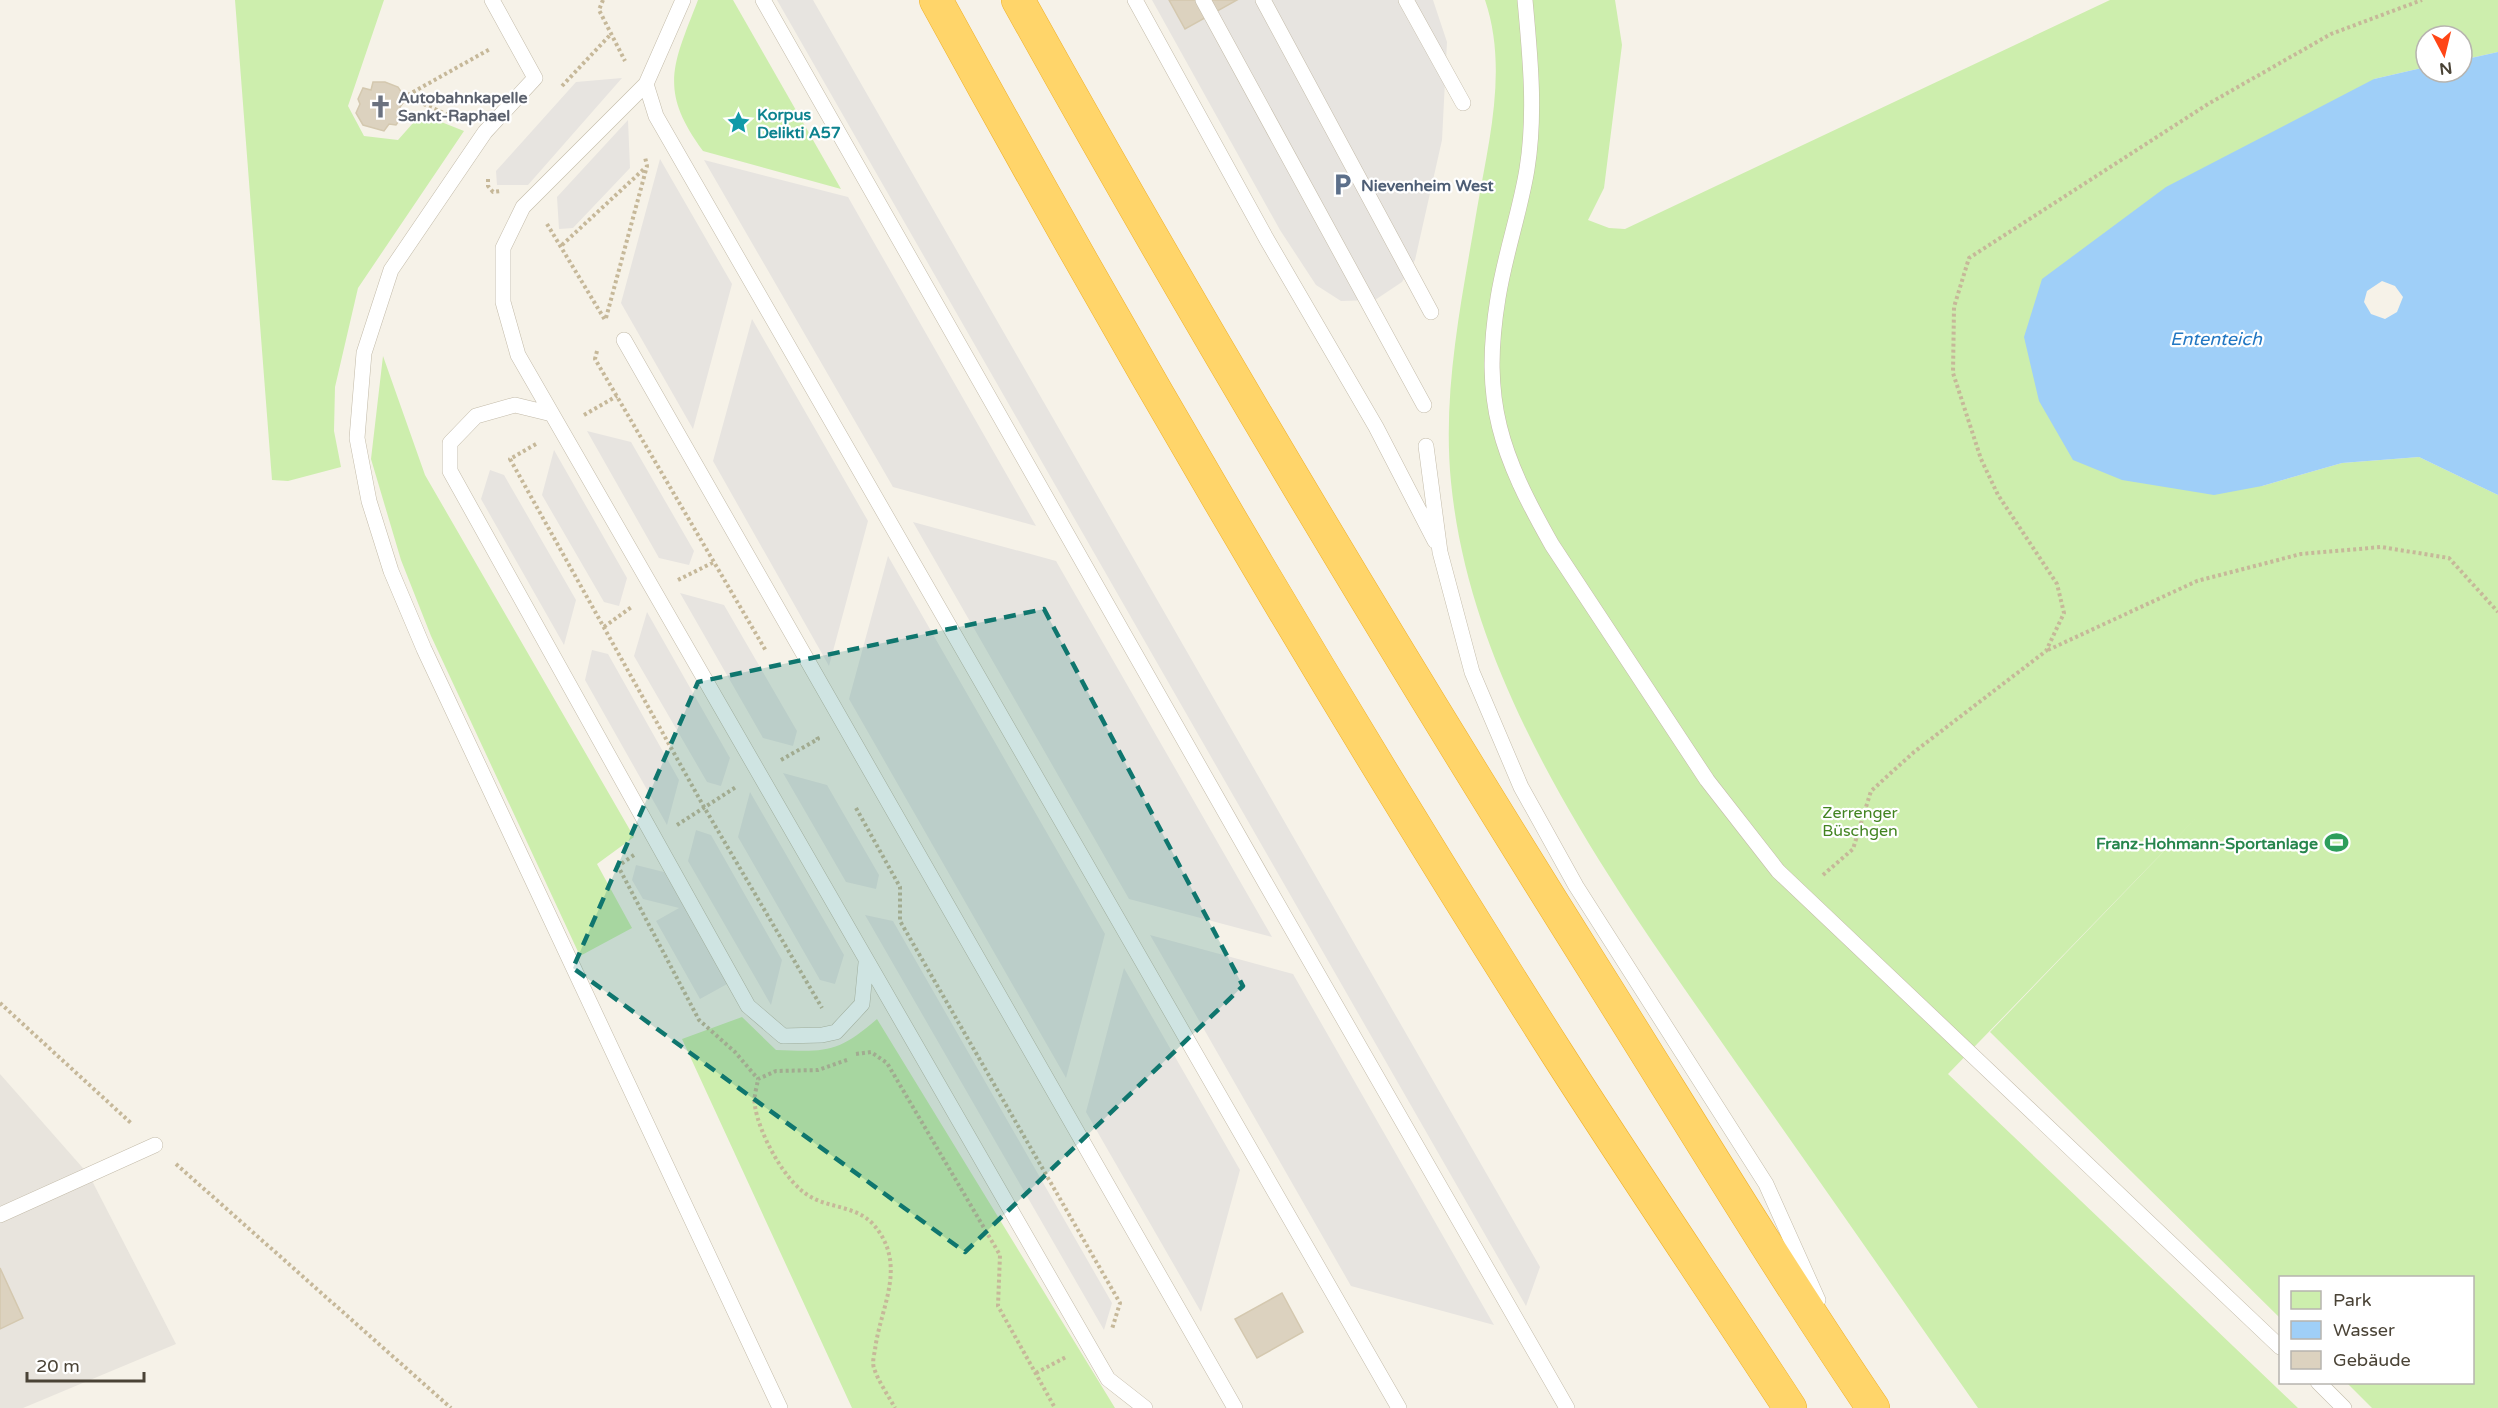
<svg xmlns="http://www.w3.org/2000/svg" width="2498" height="1408" font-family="'Varela Round',sans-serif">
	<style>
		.industrial { fill: #e8e4dd }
		.green { fill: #cdeead }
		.parking { fill: #e7e4e0 }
		.water { fill: #9fcff8; fill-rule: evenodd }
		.building { fill: #dcd2bf; stroke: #d4c8af; stroke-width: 1.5 }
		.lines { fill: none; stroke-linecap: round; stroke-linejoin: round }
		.lane-casing { stroke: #c3bba9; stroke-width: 16 }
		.highway-casing { stroke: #efb029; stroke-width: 34 }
		.path { stroke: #c6b899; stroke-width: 4; stroke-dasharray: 3 3; stroke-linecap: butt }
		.lane { stroke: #fff; stroke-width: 15 }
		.highway { stroke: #ffd56a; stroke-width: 33 }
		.marked { fill: #0f766e; fill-opacity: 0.2; stroke: #0f766e; stroke-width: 4.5; stroke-dasharray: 12 8; stroke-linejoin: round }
		.labels { text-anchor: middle; stroke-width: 4.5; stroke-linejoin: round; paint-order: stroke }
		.worship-label { font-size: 16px; font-weight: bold; fill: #5b616d; stroke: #fff; text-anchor: start }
		.culture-label { font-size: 16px; font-weight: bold; fill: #0d838f; stroke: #fff; text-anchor: start }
		.service-label { font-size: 16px; font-weight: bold; fill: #4e5e75; stroke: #fff; text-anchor: start }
		.park-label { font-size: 16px; fill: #428421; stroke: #fff }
		.leisure-label { font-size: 16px; font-weight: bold; fill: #27864d; stroke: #fff; text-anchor: end }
		.water-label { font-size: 18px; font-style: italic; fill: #2277c3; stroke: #fff }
	</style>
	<rect width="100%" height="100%" fill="#f6f2e8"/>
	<path class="industrial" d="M0 1074 89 1175 176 1344 23 1408H0Z"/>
	<path class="green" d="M235 0H384L348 106 364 136 398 140 421 114 464 131 358 288 335 387 334 431 341 467 288 481 272 480Z
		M698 0H733L841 189 703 151C658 90 673 65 698 0Z
		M1485 0H1615L1622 45 1604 188 1588 220 1609 228 1625 229 2110 0H2498V52L2462 60V36H2426V67L2374 79 2262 486 2342 463 2419 457 2498 495V1408H2372L2347 1383 2472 1382V1278H2280V1318L1990 1032 2196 818 1948 1074 2298 1408H1978C1898 1294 1819 1180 1739 1067 1619 894 1472 697 1451 482 1442 390 1462 299 1477 209 1489 140 1508 68 1485 0Z
		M383 356 425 475 634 837 597 864 632 928 580 956 431 636 401 560 371 459Z
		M742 1017 776 1050C826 1052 838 1053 877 1019L1115 1408H852L682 1039Z"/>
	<path class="parking" d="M777 0H813L1540 1267 1526 1306Z
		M1152 0H1433L1447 42 1442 140 1415 260 1402 282 1375 300 1341 301 1316 285 1280 230Z
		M622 78 528 185H497L496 171 576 82Z
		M628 120 630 168 573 228 559 229 557 197Z
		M660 159 732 284 693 429 621 303Z
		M704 160 848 197 1036 526 893 487Z
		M752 319 868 521 829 666 713 461Z
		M587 431 631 442 694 551 689 565 659 558Z
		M554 450 627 578 619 606 604 602 542 495Z
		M490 470 504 475 576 600 564 645 481 499Z
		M913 522 1056 561 1272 937 1129 899Z
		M888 556 1105 934 1066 1078 849 699Z
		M680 593 724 605 797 731 793 746 763 738Z
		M647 612 730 758 721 786 707 782 634 656Z
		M592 650 608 654 679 780 667 825 585 680Z
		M783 773 827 785 879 875 876 889 846 882Z
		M750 792 844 955 835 984 820 980 738 837Z
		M696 830 711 835 782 960 771 1005 688 861Z
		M636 865 664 872 729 983 700 999 656 921 679 908 643 899 632 880Z
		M865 915 893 921 1112 1303 1104 1330Z
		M1150 935 1293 974 1494 1325 1351 1286Z
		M1124 968 1240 1170 1201 1312 1086 1112Z"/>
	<path class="water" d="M2498 52V495L2419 457 2342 463 2262 486 2214 495 2122 480 2073 460 2039 401 2024 337 2042 279 2166 187 2374 79 2426 67V72H2462V60ZM2382 281 2395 286 2403 297 2397 312 2385 319 2371 314 2364 302 2367 291Z"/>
	<path class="building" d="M1169 0H1237L1185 29Z
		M373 82H385L398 87 406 99 400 107 403 115 396 125 389 124 384 131 363 125 356 113 360 104 358 99 363 88 371 90Z
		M0 1268 23 1318 0 1329Z
		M1282 1293 1303 1332 1257 1358 1235 1319Z"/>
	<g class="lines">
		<defs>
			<path id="lane" d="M492 0 535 78 485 132 391 270 364 353 357 438 369 501 391 571 424 649 780 1408
				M683 0 646 84 656 116 1399 1408
				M763 0 1266 884 1567 1408
				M1135 0 1266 238 1376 427 1435 541
				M1203 0 1424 405
				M1263 0 1431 312
				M1406 0 1463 103
				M1525 0C1530 55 1536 113 1527 169 1520 212 1505 254 1498 298 1481 402 1501 455 1552 545L1707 780 1778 871 2280 1347
				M646 84 523 207 503 248V302L518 355 1108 1379 1145 1408
				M624 340 1235 1408
				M552 414 515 405 476 416 450 443V471L748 1006 783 1036 822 1035 836 1032 862 1004 866 963
				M1426 446 1440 552 1472 672 1521 787 1576 886 1766 1184 1818 1300
				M0 1215 155 1145
				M2318 1382 2344 1408"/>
			<path id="highway" d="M936 0C1132 358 1339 711 1558 1055 1634 1174 1713 1290 1790 1408
				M1018 0C1199 326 1391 645 1589 961 1683 1110 1774 1262 1873 1408"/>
		</defs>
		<use href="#lane" class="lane-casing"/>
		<use href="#highway" class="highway-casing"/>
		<path class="path" d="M603 0 599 10 625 61
			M562 86 611 34
			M459 120 406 96 490 49
			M488 179V186L493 192 501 191
			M547 224 605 320
			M562 245 645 168
			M606 318 647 166 645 157
			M597 351 595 359 766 651
			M584 415 617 396
			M536 444 510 459 704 807 822 1008
			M678 580 714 562
			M604 627 633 606
			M2048 650 2197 581 2301 554 2381 547 2449 558 2498 612
			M781 760 818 739 816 735
			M856 808 900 887V921L1120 1303 1112 1329
			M677 825 736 787
			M634 855 618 866 699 1020 735 1052 758 1079
			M1823 875 1853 849 1871 791 1914 752 2046 651 2064 613 2057 584 1998 495 1981 459 1953 373 1954 307 1969 258 2208 104 2331 34 2422 0
			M0 1003 132 1124
			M856 1054 871 1052 887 1063 1000 1255 998 1306 1055 1408
			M847 1060 818 1070 776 1071 758 1079C757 1087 753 1098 755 1106 759 1134 786 1184 811 1197 830 1208 856 1206 873 1224 909 1265 880 1307 875 1350 874 1355 872 1363 874 1368 878 1381 888 1395 895 1408
			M176 1164 451 1408
			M1036 1373 1066 1357"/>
		<use href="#lane" class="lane"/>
		<use href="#highway" class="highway"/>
	</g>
	<path class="marked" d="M1044 609 1243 986 965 1252 573 968 698 682Z"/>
	<defs>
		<symbol id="church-bare" viewBox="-9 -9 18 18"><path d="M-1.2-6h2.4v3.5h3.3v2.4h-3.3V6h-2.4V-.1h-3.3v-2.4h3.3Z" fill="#6b7280" stroke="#fff" stroke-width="2.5" paint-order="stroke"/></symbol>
		<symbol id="sight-bare" viewBox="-9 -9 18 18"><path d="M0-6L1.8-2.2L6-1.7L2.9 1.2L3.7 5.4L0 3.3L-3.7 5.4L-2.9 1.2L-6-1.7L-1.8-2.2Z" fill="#0f9aa8" stroke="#fff" stroke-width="2.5" paint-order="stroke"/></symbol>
		<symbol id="parking-bare" viewBox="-9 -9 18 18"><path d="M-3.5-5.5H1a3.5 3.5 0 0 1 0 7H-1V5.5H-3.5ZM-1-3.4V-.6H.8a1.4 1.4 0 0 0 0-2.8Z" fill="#5c6f8a" stroke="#fff" stroke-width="2.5" paint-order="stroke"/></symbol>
		<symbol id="stadium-bare" viewBox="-9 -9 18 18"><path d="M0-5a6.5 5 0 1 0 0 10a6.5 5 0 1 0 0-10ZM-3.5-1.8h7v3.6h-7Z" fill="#2e9e5b" stroke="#fff" stroke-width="2.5" paint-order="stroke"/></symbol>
	</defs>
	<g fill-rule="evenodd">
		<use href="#church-bare" x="364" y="90" width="33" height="33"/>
		<use href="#sight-bare" x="722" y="106" width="33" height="33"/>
		<use href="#parking-bare" x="1326" y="168" width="33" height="33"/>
		<use href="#stadium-bare" x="2320" y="826" width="33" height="33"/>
	</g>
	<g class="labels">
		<g class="worship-label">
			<text x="398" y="103">Autobahnkapelle<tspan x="398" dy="18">Sankt-Raphael</tspan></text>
		</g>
		<g class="culture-label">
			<text x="757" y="120">Korpus<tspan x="757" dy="18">Delikti A57</tspan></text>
		</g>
		<g class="service-label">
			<text x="1361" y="191">Nievenheim West</text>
		</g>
		<g class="park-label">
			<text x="1860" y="818">Zerrenger<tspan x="1860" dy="18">Büschgen</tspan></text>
		</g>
		<g class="leisure-label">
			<text x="2318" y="849">Franz-Hohmann-Sportanlage</text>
		</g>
		<g class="water-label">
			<text x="2216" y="345">Ententeich</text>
		</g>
	</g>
	<rect x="2279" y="1276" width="195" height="108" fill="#ffffff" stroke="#b7b4af" stroke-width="1.5"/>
	<rect x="2291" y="1291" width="30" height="18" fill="#cdeead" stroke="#b7b4af" stroke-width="1.5"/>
	<text x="2333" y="1306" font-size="18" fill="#4a4336">Park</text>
	<rect x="2291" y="1321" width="30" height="18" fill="#9fcff8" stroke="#b7b4af" stroke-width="1.5"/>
	<text x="2333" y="1336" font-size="18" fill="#4a4336">Wasser</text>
	<rect x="2291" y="1351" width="30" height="18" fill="#dcd2bf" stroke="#b7b4af" stroke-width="1.5"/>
	<text x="2333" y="1366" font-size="18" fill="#4a4336">Gebäude</text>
	<g transform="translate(2444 54) rotate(173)"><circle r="28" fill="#ffffff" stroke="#b7b4af" stroke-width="1.5"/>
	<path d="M0-4.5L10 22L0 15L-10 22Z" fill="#ff4516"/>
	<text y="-9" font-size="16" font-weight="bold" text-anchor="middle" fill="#4a4336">N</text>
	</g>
	<path d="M27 1372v9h117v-9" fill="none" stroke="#4a4336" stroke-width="3"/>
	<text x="36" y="1372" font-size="18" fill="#4a4336" stroke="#ffffff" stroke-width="4.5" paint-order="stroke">20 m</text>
</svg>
